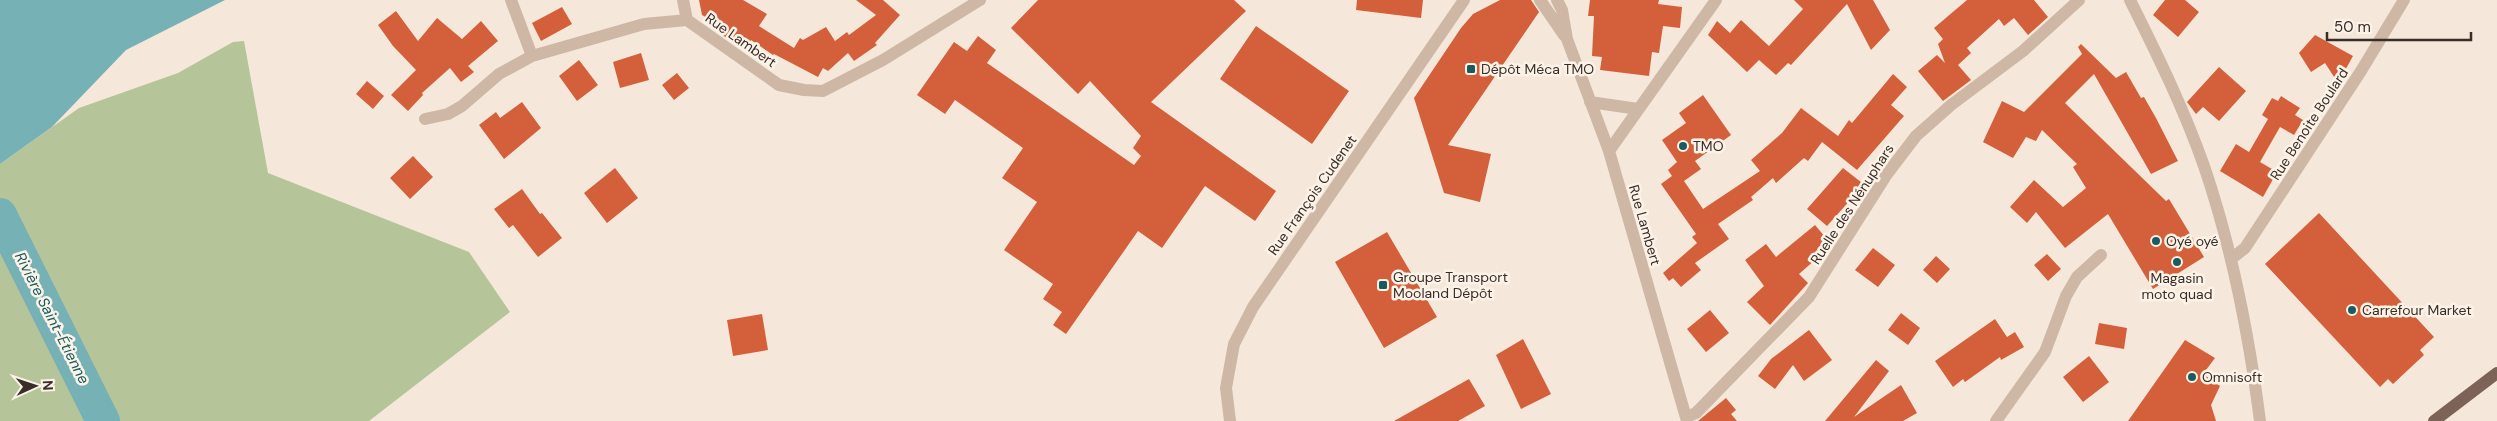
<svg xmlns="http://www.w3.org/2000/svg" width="2497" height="421" font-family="'DM Sans',sans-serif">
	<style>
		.green { fill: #b6c599 }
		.water { fill: #76b2b5 }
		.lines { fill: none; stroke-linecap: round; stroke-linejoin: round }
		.river { stroke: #76b2b5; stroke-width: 34 }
		.building { fill: #d3603a }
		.minor { stroke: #ceb8a5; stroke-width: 12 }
		.major { stroke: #7d6357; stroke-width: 12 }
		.poi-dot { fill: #185b60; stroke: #fcf3e8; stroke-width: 2 }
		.labels { text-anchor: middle; stroke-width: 5; stroke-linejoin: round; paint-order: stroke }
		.street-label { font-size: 14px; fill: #392d27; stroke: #fcf3e8 }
		.poi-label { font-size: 14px; fill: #392d27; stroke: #fcf3e8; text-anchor: start }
		.water-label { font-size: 15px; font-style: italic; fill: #185b60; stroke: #fcf3e8 }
	</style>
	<rect width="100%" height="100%" fill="#f5e8db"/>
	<path class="green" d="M244 41 268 173 469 252 510 312 369 421H0V164L79 108 178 73 233 42Z"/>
	<path class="water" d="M0 0H225L126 50 52 127 0 164Z"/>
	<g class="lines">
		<path class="river" d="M0 215 103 421"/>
	</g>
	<path class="building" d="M699 0H743L767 14 759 26 794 48 800 38 803 40 826 27 835 41 847 32 849 35 876 15 856 0H883L900 15 875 43 877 45 854 61 848 53 828 71 823 68 818 77 774 54 773 55 751 40 746 49 725 37 709 19 702 15Z
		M1038 0H1234L1246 11 1151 102 1276 191 1255 221 1205 186 1162 248 1138 231 1066 334 1053 325 1062 312 1043 299 1053 284 1004 250 1037 202 1002 178 1023 148 955 100 945 114 917 95 954 42 967 51 978 36 996 50 987 63 1134 165 1141 156 1133 148 1141 136 1090 81 1078 94 1011 28Z
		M1357 0H1423L1421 18 1356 10Z
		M1500 0H1531L1539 12 1448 145 1491 154 1480 202 1444 193 1414 98 1461 28 1473 14Z
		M1590 0H1659L1658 4 1682 7 1680 28 1663 26 1659 53 1652 52 1649 76 1600 70 1602 57 1592 56 1594 16H1588Z
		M1794 0H1873L1890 30 1871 50 1847 4 1791 65 1788 63 1776 75 1759 60 1747 72 1708 35 1717 21 1730 33 1741 20 1769 46 1803 9Z
		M1967 0H2034L2048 17 2028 35 2014 18 2004 26 1999 19 1967 48 1971 53 1958 65 1971 80 1943 101 1918 71 1937 55 1945 63 1938 44 1943 39 1934 28Z
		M2165 0H2185L2199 12 2178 37 2153 15Z
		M562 7 572 24 541 41 532 23Z
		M396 11 418 41 437 18 462 39 481 21 498 41 468 66 474 72 461 82 450 68 422 93 423 95 408 111 391 95 416 70 393 46 378 25Z
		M1256 26 1349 91 1312 144 1220 79Z
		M2315 35 2353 56 2338 83 2325 63 2311 72 2299 53Z
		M2081 44 2116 78 2126 72 2141 98 2144 97 2156 118 2178 161 2151 174 2094 74 2065 103 2166 201 2169 199 2204 257 2153 289 2108 214 2065 248 2036 212 2027 223 2010 207 2034 180 2063 207 2086 188 2073 167 2077 164 2042 130 2036 141 2026 137 2013 158 1983 142 2002 101 2024 112 2082 54 2078 47Z
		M641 53 649 80 620 88 613 62Z
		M579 60 598 85 577 101 559 76Z
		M2219 67 2246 91 2219 121 2203 107 2196 114 2187 102Z
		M677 73 689 88 674 100 662 85Z
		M1893 74 1907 87 1891 105 1904 116 1857 170 1822 142 1808 161 1804 158 1776 183 1773 178 1751 197 1753 200 1718 224 1729 239 1695 263 1701 270 1681 287 1673 278 1669 281 1663 273 1697 243 1692 237 1696 234 1661 184 1672 176 1668 170 1677 162 1662 140 1686 123 1679 113 1703 95 1731 135 1695 161 1701 169 1684 181 1703 209 1760 171 1751 160 1782 133 1801 108 1838 136 1849 120 1852 123Z
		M367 81 384 96 373 109 356 94Z
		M2281 96 2300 108 2295 115 2303 120 2294 135 2280 127 2260 162 2277 172 2263 197 2220 171 2236 144 2249 152 2268 119 2262 115 2272 98 2278 101Z
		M522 102 541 128 504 159 479 125 496 112 500 118Z
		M413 156 433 177 410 199 390 178Z
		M615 168 638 198 607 223 584 193Z
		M1843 168 1866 186 1855 199 1853 197 1827 226 1807 209Z
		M522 189 540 214 542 213 562 238 538 257 513 225 509 228 494 209Z
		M2319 213 2434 337 2420 350 2424 355 2393 384 2388 379 2380 387 2265 264Z
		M1815 225 1832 245 1799 274 1808 283 1770 325 1747 302 1764 286 1745 260 1766 244 1776 257Z
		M1387 232 1437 317 1384 348 1335 262Z
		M1873 248 1895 265 1878 287 1855 270Z
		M2047 254 2061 269 2048 281 2034 265Z
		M1936 256 1950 269 1937 283 1923 270Z
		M1710 310 1729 333 1706 352 1687 329Z
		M1901 313 1920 328 1908 345 1888 330Z
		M762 314 768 350 733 356 727 320Z
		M1995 319 2007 337 2015 332 2024 347 2001 360 2000 357 1965 382 1963 379 1953 387 1935 361Z
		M2099 323 2127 328 2124 349 2095 344Z
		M1809 330 1832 360 1804 381 1793 365 1775 389 1758 376 1771 359Z
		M1523 339 1551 394 1521 409 1496 355Z
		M2185 340 2215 358 2203 374 2220 386 2211 405 2216 421H2128Z
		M2089 356 2109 382 2083 402 2063 377Z
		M1876 360 1889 371 1854 417 1901 385 1917 413 1903 421H1825Z
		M1469 379 1485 406 1458 421H1394Z
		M1726 398 1736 410 1731 414 1737 421H1698Z"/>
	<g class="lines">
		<path class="minor" d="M511 0 532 56
			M683 0 687 20
			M1540 0 1564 35
			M1557 0 1562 10 1567 39 1609 151 1687 421
			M2130 0C2157 54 2184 109 2204 166 2232 248 2249 335 2260 421
			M1590 102 1638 109
			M425 119 448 114 462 106 499 74 532 56 644 24 687 20 779 85 804 90 823 91 883 60 980 0
			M1609 151 1716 0
			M2231 259 2245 248 2361 71 2404 0
			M1686 417 1696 413 1809 297 1887 174 1916 136 1951 105 2023 51 2079 0
			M1230 421 1226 388 1234 344 1253 307 1464 0
			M1996 421 2045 352 2066 296 2077 277 2101 255"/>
		<path class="major" d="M2434 421 2497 373"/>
	</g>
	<g class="poi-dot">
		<rect x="1466" y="64" width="10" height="10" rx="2.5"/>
		<circle cx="1683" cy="146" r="5"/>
		<circle cx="2156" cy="241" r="5"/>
		<circle cx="2177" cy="262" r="5"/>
		<rect x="1378" y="280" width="10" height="10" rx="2.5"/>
		<circle cx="2352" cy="310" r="5"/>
		<circle cx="2192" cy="377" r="5"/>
	</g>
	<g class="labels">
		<g class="street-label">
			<text transform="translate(741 40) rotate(35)" y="5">Rue Lambert</text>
			<text transform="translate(2309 124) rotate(-57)" y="5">Rue Benoite Boulard</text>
			<text transform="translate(1312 195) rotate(-55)" y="5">Rue François Cudenet</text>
			<text transform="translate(1852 204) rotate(-57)" y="5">Ruelle des Nénuphars</text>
			<text transform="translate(1645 225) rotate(74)" y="5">Rue Lambert</text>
		</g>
		<g class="poi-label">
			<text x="1481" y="74">Dépôt Méca TMO</text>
			<text x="1693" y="151">TMO</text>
			<text x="2166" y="246">Oyé oyé</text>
			<text x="1393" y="282">Groupe Transport<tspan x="1393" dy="16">Mooland Dépôt</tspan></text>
			<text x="2177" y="283" text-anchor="middle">Magasin<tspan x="2177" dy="16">moto quad</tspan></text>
			<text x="2362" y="315">Carrefour Market</text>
			<text x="2202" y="382">Omnisoft</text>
		</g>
		<g class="water-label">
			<text transform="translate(52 318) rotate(63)" y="5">Rivière Saint-Étienne</text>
		</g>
	</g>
	<g transform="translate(35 386) rotate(87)" stroke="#fcf3e8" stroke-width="4" paint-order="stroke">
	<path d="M0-4L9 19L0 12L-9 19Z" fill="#392d27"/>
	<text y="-8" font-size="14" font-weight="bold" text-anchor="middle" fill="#392d27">N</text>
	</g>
	<path d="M2327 32v8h144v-8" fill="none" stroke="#392d27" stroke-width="2.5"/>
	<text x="2334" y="32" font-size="15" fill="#392d27" stroke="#fcf3e8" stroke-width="4" paint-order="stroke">50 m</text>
</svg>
